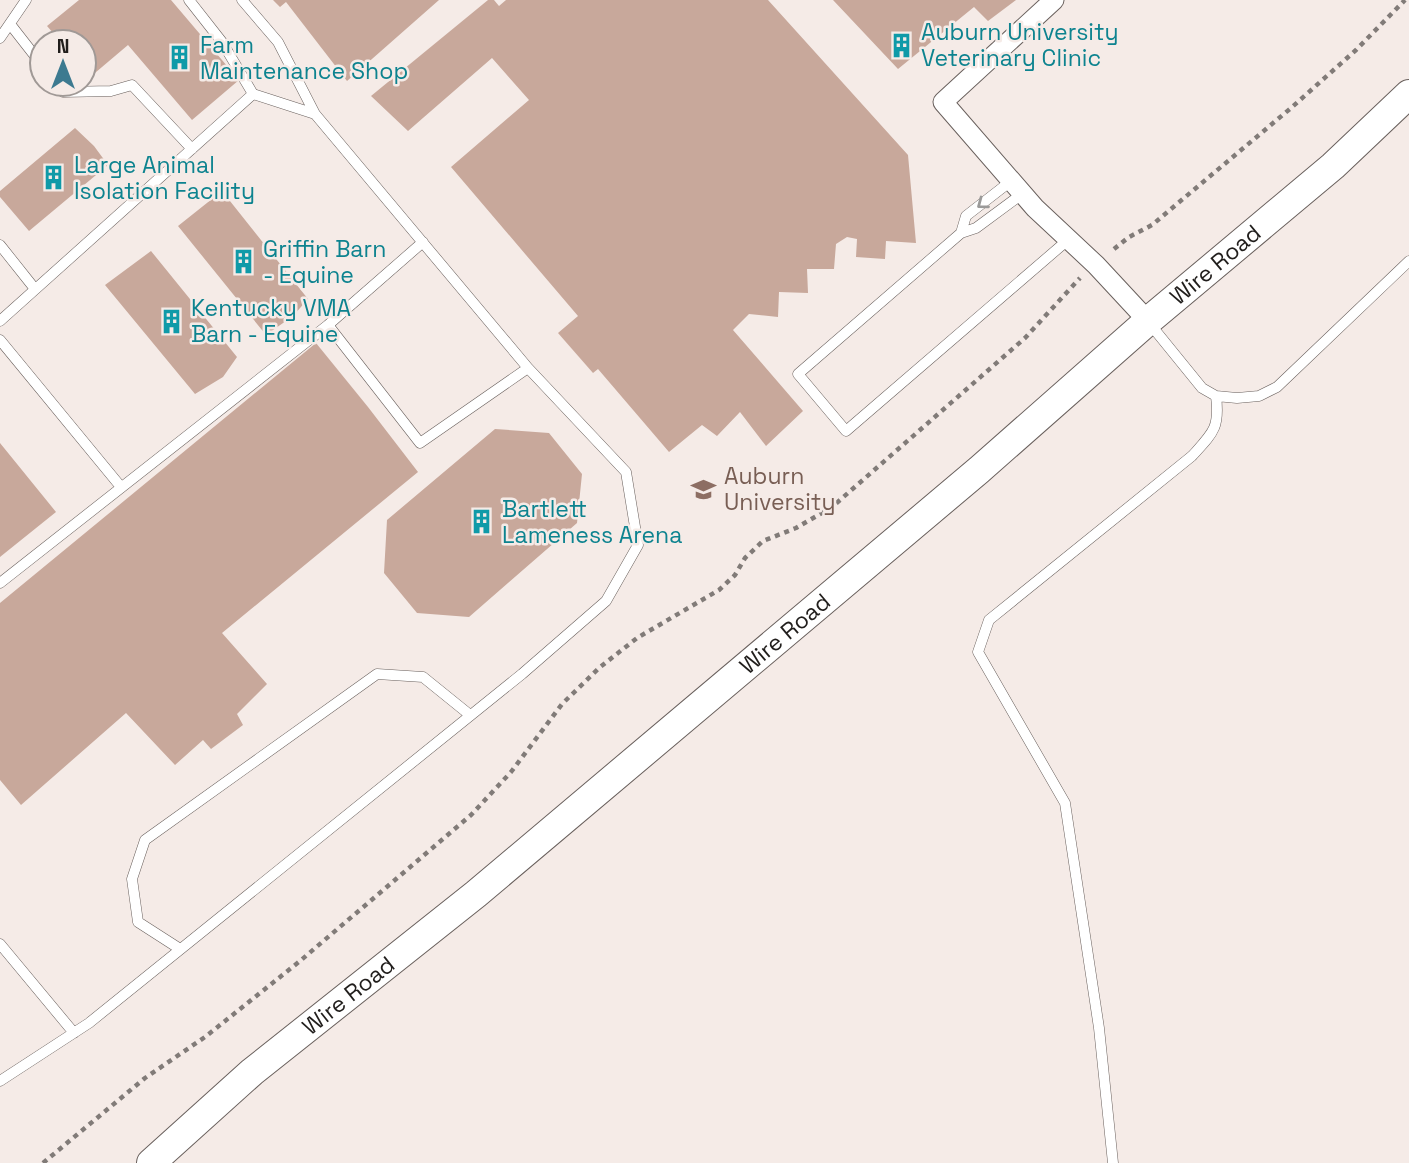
<svg xmlns="http://www.w3.org/2000/svg" width="1409" height="1163" font-family="'Space Grotesk',sans-serif">
	<style>
		.building { fill: #c8a89b }
		.lines { fill: none; stroke-linecap: round; stroke-linejoin: round }
		.lane-casing { stroke: #69605d; stroke-width: 11 }
		.street-casing { stroke: #69605d; stroke-width: 21 }
		.secondary-casing { stroke: #69605d; stroke-width: 30 }
		.path { stroke: #817b78; stroke-width: 4.5; stroke-dasharray: 5 5; stroke-linecap: butt }
		.lane { stroke: #fff; stroke-width: 10 }
		.street { stroke: #fff; stroke-width: 19 }
		.secondary { stroke: #fff; stroke-width: 28 }
		.oneway { stroke: #9b9a99 }
		.labels { text-anchor: middle; stroke-width: 5; stroke-linejoin: round; paint-order: stroke }
		.culture-label { font-size: 23px; fill: #0d838f; stroke: #f5ebe7; text-anchor: start }
		.street-label { font-size: 23px; fill: #211e1c; stroke: #f5ebe7 }
		.education-label { font-size: 23px; fill: #785e54; stroke: #f5ebe7; text-anchor: start }
	</style>
	<rect width="100%" height="100%" fill="#f5ebe7"/>
	<path class="building" d="M79 0H171L239 80 192 120 128 45 89 78 84 72V42H61L47 26Z
		M273 0H439L347 81 286 2 280 7Z
		M488 0H494L499 6 506 0H768L908 155 916 243 886 241 885 259 856 257 857 239 847 237 836 244 834 269H807L808 293 779 292 778 317 749 314 733 330 803 411 766 446 740 412 717 436 702 425 669 452 598 369 593 373 558 333 578 316 451 167 529 100 492 58 408 131 371 96Z
		M833 0H1016L988 21 974 7 898 69Z
		M75 128 94 146 108 165 29 231 0 197V191Z
		M222 191 308 299 293 316 266 335 178 226Z
		M151 251 237 357 223 377 195 394 105 285Z
		M316 343 368 407 418 472 222 633 267 684 237 714 243 725 211 749 203 740 175 765 126 713 21 805 0 780V603Z
		M495 429 549 433 582 474 577 523 469 617 417 613 384 573 387 520Z
		M0 443 56 512 0 557Z"/>
	<g class="lines">
		<defs>
			<path id="lane" d="M189 0 222 42 253 94
				M242 0 278 42 315 114
				M10 24 42 65
				M0 38 26 0
				M57 84 63 92 111 91 132 85 192 149
				M1022 194 976 228 961 233 798 374 846 431 1069 239
				M961 233 966 216 1011 181
				M0 245 35 289
				M0 321 253 94 315 114 528 368 420 443 328 325 423 242
				M1150 324 1202 388 1216 396 1237 398 1259 396 1277 387 1409 261
				M0 340 121 487
				M0 583 328 325
				M0 944 74 1033
				M180 949 138 922 132 879 145 840 377 674 423 677 470 715
				M0 1081 89 1023 522 674 606 601 638 545 626 472 528 368
				M1113 1163 1099 1028 1065 803 978 652 989 620 1192 456C1213 433 1220 428 1216 396"/>
			<path id="street" d="M1054 0 943 102 1035 208 1096 265 1148 321"/>
			<g id="secondary">
				<path id="s1" d="M151 1163 252 1072 476 894 979 470 1148 321 1333 166 1409 94"/>
			</g>
		</defs>
		<use href="#lane" class="lane-casing"/>
		<use href="#street" class="street-casing"/>
		<use href="#secondary" class="secondary-casing"/>
		<path class="path" d="M1114 249 1129 237 1152 225 1291 108 1356 50 1405 0
			M43 1163 145 1078 205 1037 300 961 471 815 511 772 562 704 599 668 637 638 719 590 735 575 745 558 763 541 796 528 832 507 1025 338 1080 278"/>
		<use href="#lane" class="lane"/>
		<use href="#street" class="street"/>
		<use href="#secondary" class="secondary"/>
	</g>
	<defs><path id="oneway-chevron" d="M-2-3.5L2.5 0L-2 3.5" fill="none" stroke-width="1.6" stroke-linecap="round" stroke-linejoin="round" transform="scale(1.75)"/></defs>
	<use class="oneway" href="#oneway-chevron" transform="translate(982 204) rotate(143)"/>
	<defs>
		<symbol id="building-bare" viewBox="-9 -9 18 18"><path d="M-4-6H4V6H1V3H-1V6H-4ZM-2.5-4.3h1.7v1.8h-1.7ZM.8-4.3h1.7v1.8H.8ZM-2.5-1h1.7V.8h-1.7ZM.8-1h1.7V.8H.8Z" fill="#0f9aa8" stroke="#f5ebe7" stroke-width="2.5" paint-order="stroke"/></symbol>
		<symbol id="university-bare" viewBox="-9 -9 18 18"><path d="M0-5L7-2L0 1L-7-2ZM-4 1L0 2.5L4 1V4Q0 6-4 4Z" fill="#8d6e63" stroke="#f5ebe7" stroke-width="2.5" paint-order="stroke"/></symbol>
	</defs>
	<g fill-rule="evenodd">
		<use href="#building-bare" x="884" y="28" width="35" height="35"/>
		<use href="#building-bare" x="162" y="40" width="35" height="35"/>
		<use href="#building-bare" x="36" y="160" width="35" height="35"/>
		<use href="#building-bare" x="226" y="244" width="35" height="35"/>
		<use href="#building-bare" x="154" y="304" width="35" height="35"/>
		<use href="#university-bare" x="686" y="472" width="35" height="35"/>
		<use href="#building-bare" x="464" y="504" width="35" height="35"/>
	</g>
	<g class="labels">
		<g class="culture-label">
			<text x="921" y="40">Auburn University<tspan x="921" dy="26">Veterinary Clinic</tspan></text>
			<text x="200" y="53">Farm<tspan x="200" dy="26">Maintenance Shop</tspan></text>
			<text x="74" y="173">Large Animal<tspan x="74" dy="26">Isolation Facility</tspan></text>
			<text x="263" y="257">Griffin Barn<tspan x="263" dy="26">- Equine</tspan></text>
			<text x="191" y="316">Kentucky VMA<tspan x="191" dy="26">Barn - Equine</tspan></text>
			<text x="502" y="517">Bartlett<tspan x="502" dy="26">Lameness Arena</tspan></text>
		</g>
		<g class="street-label">
			<text dy="8" stroke="none"><textPath href="#s1" startOffset="1393">Wire Road</textPath></text>
			<text dy="8" stroke="none"><textPath href="#s1" startOffset="826">Wire Road</textPath></text>
			<text dy="8" stroke="none"><textPath href="#s1" startOffset="259">Wire Road</textPath></text>
		</g>
		<g class="education-label">
			<text x="724" y="484">Auburn<tspan x="724" dy="26">University</tspan></text>
		</g>
	</g>
	<g transform="translate(63 63)"><circle r="33" fill="#f5ebe7" stroke="#a09996" stroke-width="2"/>
	<path d="M0-5L12 26L0 18L-12 26Z" fill="#3c7a90"/>
	<text y="-10" font-size="19" font-weight="bold" text-anchor="middle" fill="#211e1c">N</text>
	</g>
</svg>
